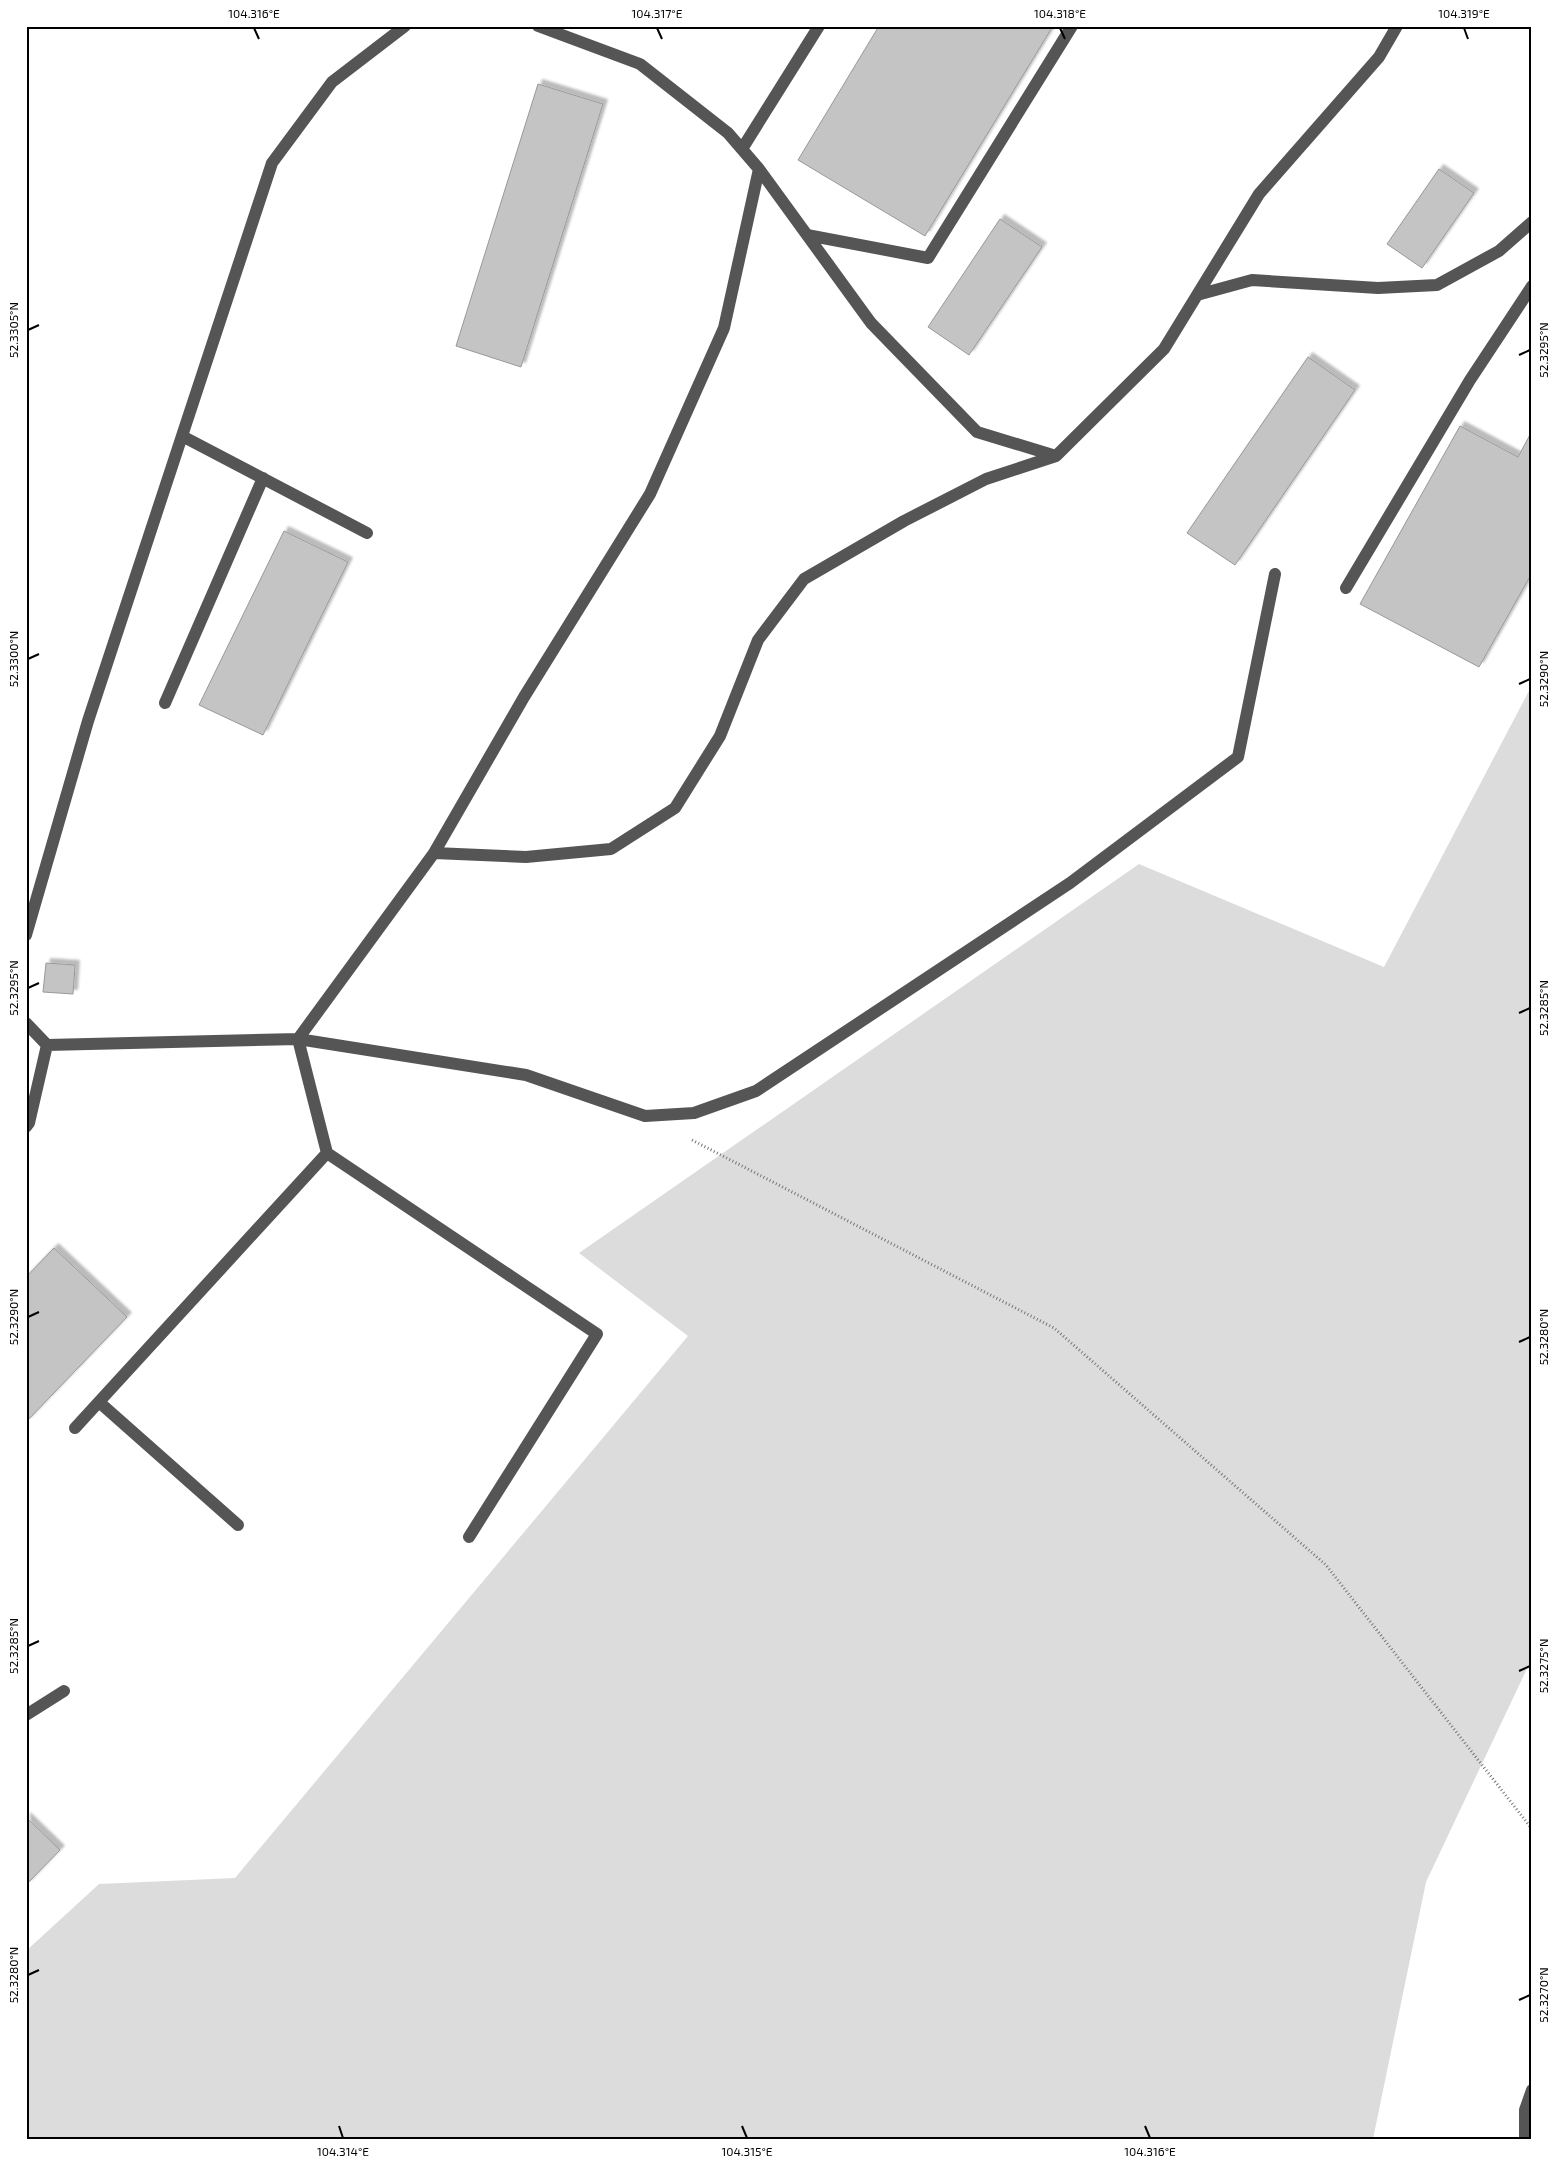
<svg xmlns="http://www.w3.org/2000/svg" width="1558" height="2165" font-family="'Exo 2',sans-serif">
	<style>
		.green { fill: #dcdcdc }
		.building { fill: #c4c4c4; stroke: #999; filter: url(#shadow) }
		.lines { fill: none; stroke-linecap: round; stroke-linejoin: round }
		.path { stroke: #777; stroke-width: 3; stroke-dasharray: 1 2.5; stroke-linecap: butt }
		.minor { stroke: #555; stroke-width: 12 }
		.ticks { fill: none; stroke: #000; stroke-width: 2 }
		.neatline { fill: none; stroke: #000; stroke-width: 2 }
		.ticks-label { font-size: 12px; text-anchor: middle; fill: #000 }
	</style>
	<defs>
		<filter id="shadow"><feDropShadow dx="4.5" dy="-4.5" stdDeviation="1" flood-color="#0004"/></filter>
	</defs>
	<rect width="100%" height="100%" fill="#fff"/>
	<path class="green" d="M1532 685V1658L1426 1882 1373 2139H26V1951L99 1884 235 1878 688 1336 579 1253 1139 864 1384 967Z"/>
	<path class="building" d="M879 26H1053L925 236 798 160Z
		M538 84 603 104 521 367 456 346Z
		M1439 169 1474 193 1422 268 1387 244Z
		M1000 219 1042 247 969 355 928 327Z
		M1308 357 1355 390 1235 565 1187 533Z
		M1460 426 1518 457 1532 431V573L1479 667 1360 604Z
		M284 531 348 562 263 735 199 705Z
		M46 963 75 965 73 994 43 992Z
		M54 1248 127 1317 26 1422V1277Z
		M26 1817 60 1850 26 1885Z"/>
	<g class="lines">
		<path class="path" d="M692 1140 1054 1328 1326 1565 1532 1829"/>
		<path class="minor" d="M742 149 819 26
			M759 169 871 323 977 432 1056 456
			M807 235 928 258 1072 26
			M1197 295 1252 280 1378 288 1437 285 1499 251 1532 222
			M182 436 367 533
			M1346 588 1470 380 1532 286
			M165 703 263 478
			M434 853 526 857 611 849 675 808 720 736 758 640 804 579 904 521 986 479 1056 456 1164 349 1259 194 1379 57 1397 26
			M26 935 88 721 272 163 332 82 405 26
			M26 1023 47 1045 298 1039 526 1075 645 1116 694 1113 756 1091 1070 883 1238 757 1275 574
			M26 1127 29 1123 47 1045
			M99 1402 238 1525
			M75 1428 327 1153
			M469 1537 597 1334 327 1153 298 1039 434 853 524 697 650 494 724 328 759 169 728 133 640 64 538 26
			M26 1715 64 1691
			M1525 2139V2110L1532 2090"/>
	</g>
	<path class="ticks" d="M254 28 259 39M657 28 662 39M1060 28 1065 39M1464 28 1468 39M28 330 39 325M1519 355 1530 350M28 659 39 654M1519 684 1530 679M28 988 39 983M1519 1013 1530 1008M28 1317 39 1312M1519 1342 1530 1337M28 1646 39 1641M1519 1671 1530 1666M28 1975 39 1970M1519 2000 1530 1995M339 2126 343 2138M742 2126 747 2138M1145 2126 1150 2138"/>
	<rect width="1558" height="2165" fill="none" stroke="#ffffff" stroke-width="55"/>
	<rect x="28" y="28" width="1502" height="2110" class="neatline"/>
	<g class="ticks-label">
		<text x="254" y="18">104.316°E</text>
		<text x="657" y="18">104.317°E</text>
		<text x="1060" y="18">104.318°E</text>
		<text x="1464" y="18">104.319°E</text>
		<text transform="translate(14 330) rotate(-90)" y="4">52.3305°N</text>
		<text transform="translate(1544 350) rotate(-90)" y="4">52.3295°N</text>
		<text transform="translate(14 659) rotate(-90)" y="4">52.3300°N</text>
		<text transform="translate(1544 679) rotate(-90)" y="4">52.3290°N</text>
		<text transform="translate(14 988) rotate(-90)" y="4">52.3295°N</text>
		<text transform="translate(1544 1008) rotate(-90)" y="4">52.3285°N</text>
		<text transform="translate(14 1317) rotate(-90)" y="4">52.3290°N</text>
		<text transform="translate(1544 1337) rotate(-90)" y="4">52.3280°N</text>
		<text transform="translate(14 1646) rotate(-90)" y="4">52.3285°N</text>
		<text transform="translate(1544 1666) rotate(-90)" y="4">52.3275°N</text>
		<text transform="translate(14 1975) rotate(-90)" y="4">52.3280°N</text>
		<text transform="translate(1544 1995) rotate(-90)" y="4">52.3270°N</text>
		<text x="343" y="2156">104.314°E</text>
		<text x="747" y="2156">104.315°E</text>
		<text x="1150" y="2156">104.316°E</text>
	</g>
</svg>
